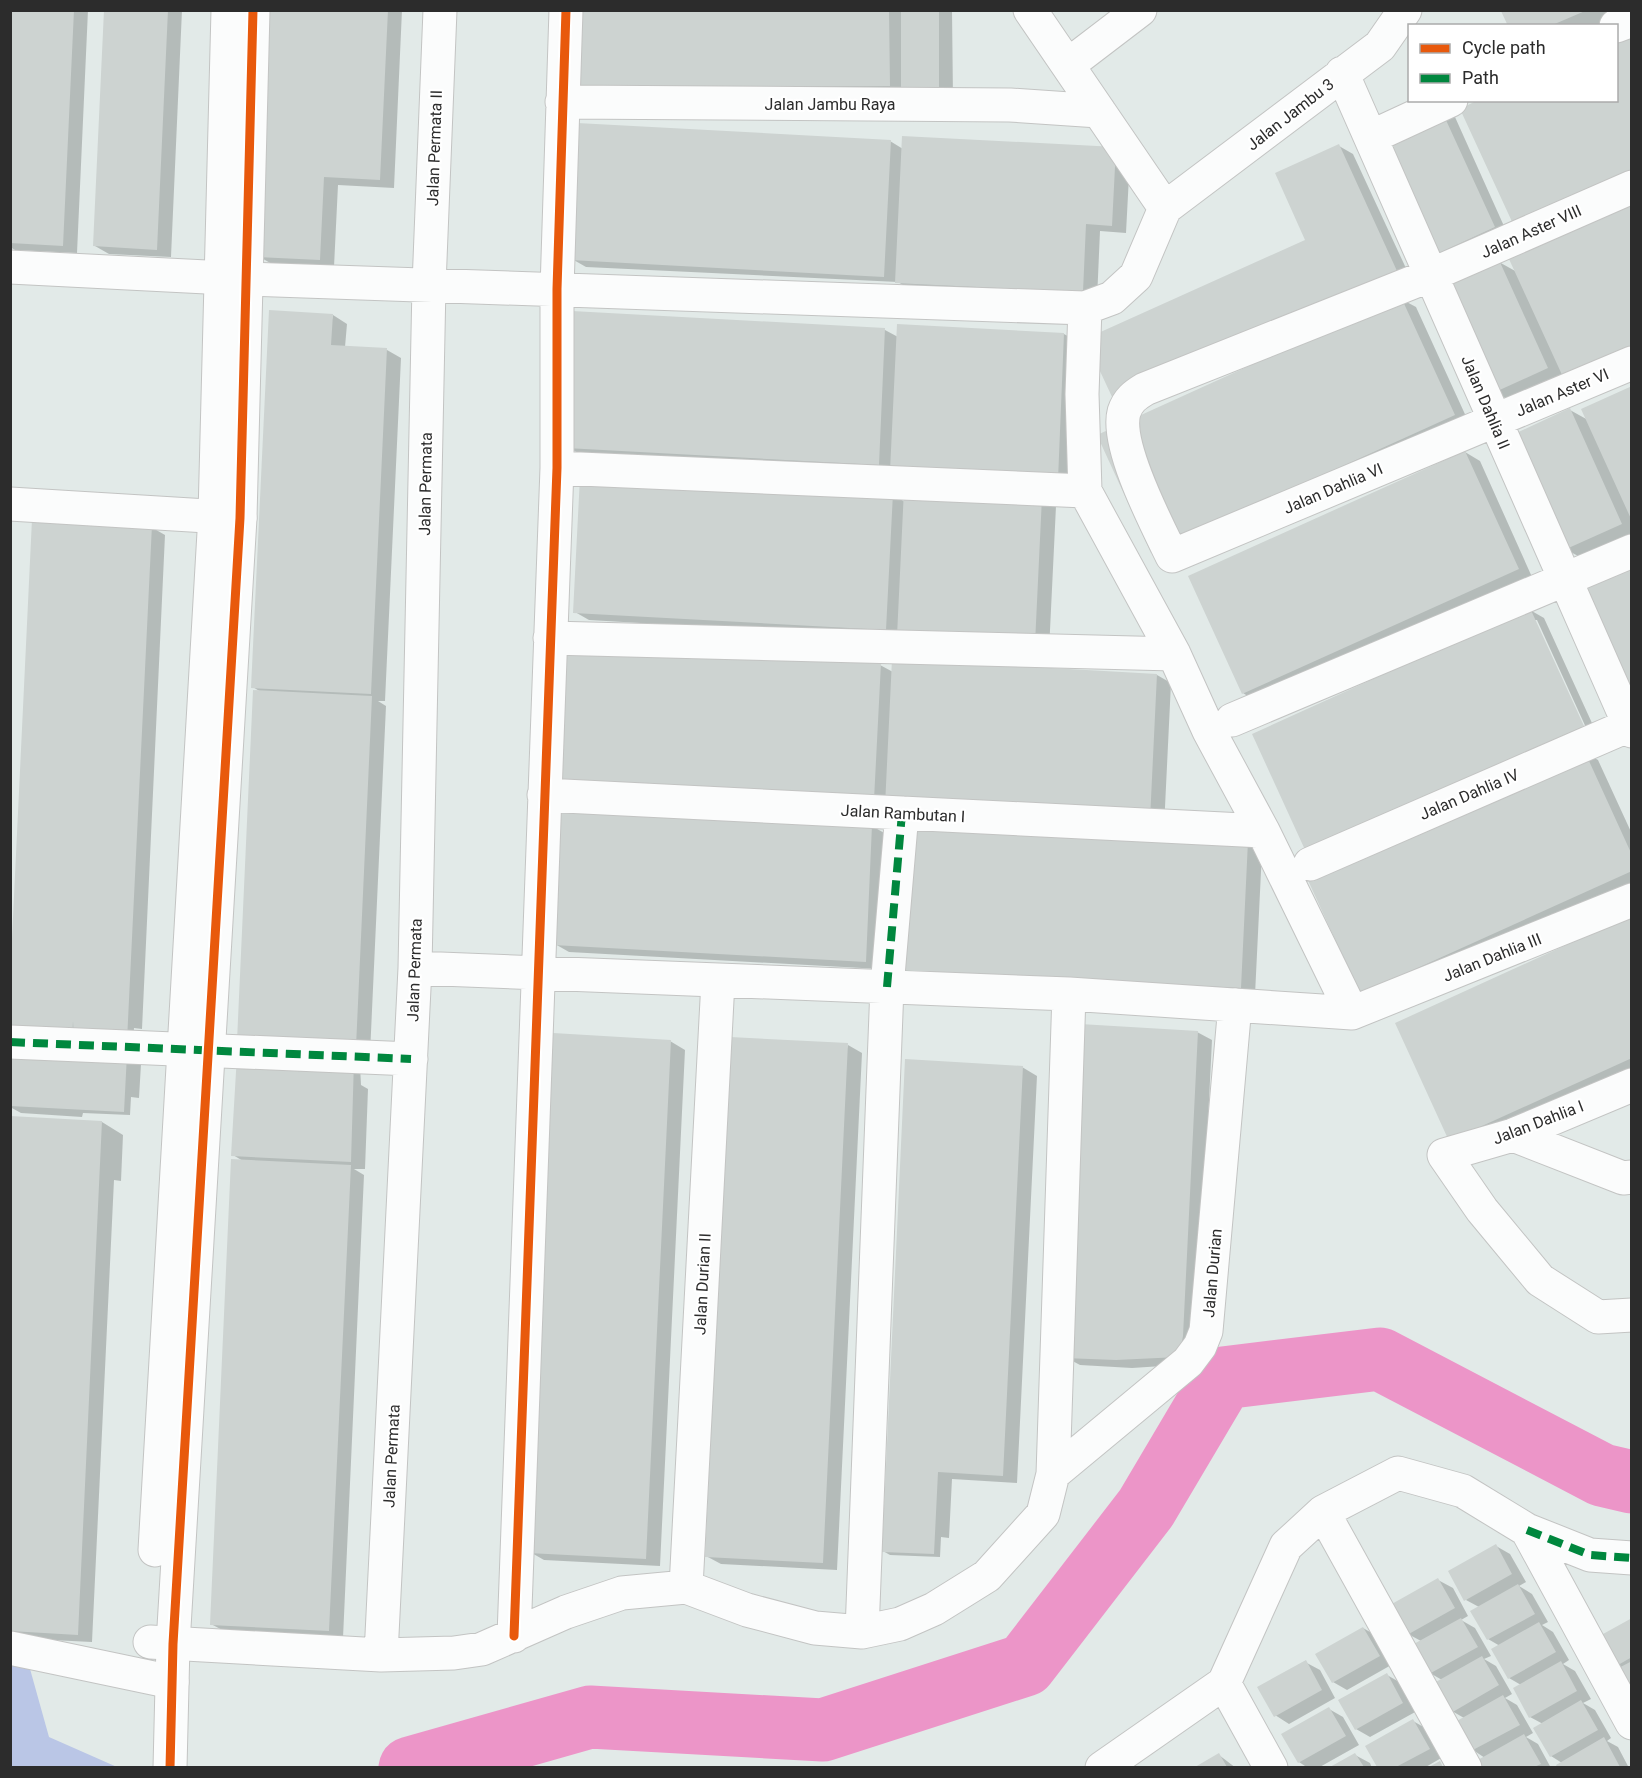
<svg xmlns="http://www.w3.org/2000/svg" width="1642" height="1778" font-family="Roboto,sans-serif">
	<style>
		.green { fill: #bac6e6 }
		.shadow { fill: #0003; fill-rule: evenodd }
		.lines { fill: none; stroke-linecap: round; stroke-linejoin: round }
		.river { stroke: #ec95c8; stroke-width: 63 }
		.building { fill: #cdd3d1 }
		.street-casing { stroke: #c3c4c3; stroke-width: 35 }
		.secondary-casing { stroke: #c3c4c3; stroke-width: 35 }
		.street { stroke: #fbfcfc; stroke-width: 33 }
		.secondary { stroke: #fbfcfc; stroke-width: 33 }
		.quiet { stroke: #00873e; stroke-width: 8; stroke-dasharray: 15 8; stroke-linecap: butt }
		.cycleway-casing { stroke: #fff; stroke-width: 13 }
		.cycleway { stroke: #e8590c; stroke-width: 9 }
		.labels { text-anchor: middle; stroke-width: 4.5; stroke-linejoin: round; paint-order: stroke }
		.street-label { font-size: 16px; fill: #2c2c2c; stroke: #fff }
	</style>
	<rect width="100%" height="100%" fill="#e2eae8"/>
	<path class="green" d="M10 1648 25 1651 49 1737 117 1767H11Z"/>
	<path class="shadow" d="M12 10H88L77 253 15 250 10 247Z
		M106 10H182L171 257 109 254 95 246Z
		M270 10H402L394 188 338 185 334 267 272 264 258 256Z
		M577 10H952L953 99 593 94Z
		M1503 10H1619L1622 16 1600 26H1509Z
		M1632 33V187L1616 100V39Z
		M1440 109 1455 117 1508 235 1454 260 1440 251Z
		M890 141 903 149 1130 157 1126 233 1100 231 1097 300 911 290 898 282 586 267 572 259Z
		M1339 146 1353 154 1411 279 1307 241Z
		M1632 205V360L1509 400 1494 392 1499 262 1517 272Z
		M1401 299 1416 307 1469 423 1152 552Z
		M574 313 885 330 898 337 1064 334 1078 342 1072 487 582 455 567 447Z
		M333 315 347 324 345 347 387 350 401 358 385 701H378L386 706 370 1054 252 1048 261 692 253 687Z
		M1632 388V534L1580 557 1565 549 1570 410 1588 420Z
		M1465 452 1480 461 1532 577 1257 702 1243 693Z
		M892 494 905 502 1042 498 1056 506 1049 651 900 638 589 620 575 612Z
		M151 527 165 535 142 1029 134 1028 133 1044 11 1036Z
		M1530 610 1544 618 1597 734 1322 859ZM1534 620H1537L1588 732 1585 734Z
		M880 665 893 672 1157 675 1171 683 1164 828 577 791Z
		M1584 752 1598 760 1632 834V885L1376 1001Z
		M872 826 886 834 880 969 569 952 555 944Z
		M1247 843 1262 851 1255 995 911 977 897 969Z
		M1632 917V1072L1464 1148 1450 1140Z
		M1197 1032 1212 1040 1197 1345 1193 1364 1132 1368 1080 1365 1065 1357Z
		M670 1041 685 1050 660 1566 544 1560 530 1552Z
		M848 1045 862 1053 837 1570 721 1564 706 1556Z
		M10 1049 141 1064 139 1098 131 1097 130 1115 83 1113 82 1117 21 1113 10 1107Z
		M360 1065 361 1085 368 1089 365 1169H354L364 1175 343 1638 226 1632 211 1624 243 1161 233 1155 237 1073Z
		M1022 1067 1037 1076 1017 1483 952 1479 949 1538 941 1537 940 1557 890 1555 883 1551Z
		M10 1117 102 1122 123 1135 121 1181 114 1180 92 1642 10 1638Z
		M1496 1546 1510 1554 1526 1582 1519 1586 1532 1594 1548 1622 1542 1625 1553 1632 1569 1660 1563 1664 1575 1671 1591 1699 1583 1703 1595 1710 1611 1738 1607 1741 1618 1747 1629 1768H1559L1558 1765 1562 1763 1551 1756 1543 1724 1530 1717 1521 1685 1509 1678 1500 1646 1488 1639 1479 1607 1466 1600Z
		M1438 1580 1453 1588 1468 1616 1461 1620 1475 1628 1491 1656 1484 1659 1496 1666 1512 1694 1505 1698 1517 1705 1533 1733 1526 1737 1538 1744 1551 1768H1481L1485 1758 1473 1750 1464 1718 1452 1711 1442 1680 1430 1673 1421 1641 1408 1634Z
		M1632 1620V1701L1613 1673Z
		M1363 1628 1377 1636 1393 1664 1347 1690 1333 1682Z
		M1305 1662 1320 1670 1335 1698 1289 1724 1275 1715Z
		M1387 1675 1401 1683 1417 1711 1370 1737 1356 1729Z
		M1329 1709 1343 1717 1359 1745 1318 1768H1308L1299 1762Z
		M1413 1721 1427 1729 1443 1757 1424 1768H1379L1367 1747Z
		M1219 1755 1236 1768H1198Z
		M1355 1755 1370 1763 1372 1768H1333Z"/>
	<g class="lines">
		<path class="river" d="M410 1768 590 1717 823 1730 1025 1665 1146 1508 1223 1378 1380 1359 1602 1475 1632 1482"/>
	</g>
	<path class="building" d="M10 10H74L63 246 10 243Z
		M104 10H168L157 250 93 246Z
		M268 10H388L380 180 324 177 320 260 257 257Z
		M576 10H889L890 86 577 87Z
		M901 10H939V92H901Z
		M1501 11H1585L1550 26H1508Z
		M1632 31V173L1514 226 1460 109 1478 100H1617V37Z
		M1440 107 1495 227 1439 253 1384 133Z
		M577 123 891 140 884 277 570 260Z
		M902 136 1116 147 1112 226 1086 224 1083 292 895 283Z
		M1339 144 1397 271 1113 399 1085 339 1305 240 1275 173Z
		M1632 204V346L1563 377 1509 259Z
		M1499 260 1548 368 1493 393 1444 285Z
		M1401 297 1455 415 1151 553 1097 435Z
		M269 310 333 314 331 345 387 348 371 694 251 688Z
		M572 311 885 328 879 465 566 448Z
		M897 324 1064 333 1058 480 890 471Z
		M1632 386V521L1581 409Z
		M1570 408 1622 524 1564 550 1512 435Z
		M1465 451 1519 569 1242 694 1188 576Z
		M580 477 893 493 886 630 573 613Z
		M904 489 1042 497 1035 644 897 636Z
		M32 519 152 525 127 1041 74 1040 73 1021 72 1041 10 1037V980Z
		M1630 567 1632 570V704L1576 591Z
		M1530 608 1584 726 1306 852 1252 734Z
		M567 646 881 663 874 800 561 783Z
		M892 659 1157 674 1150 820 885 806Z
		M253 690 372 696 356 1047 237 1041Z
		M1584 750 1632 855V871L1360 994 1306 876Z
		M559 808 872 825 866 962 553 945Z
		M905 824 1248 841 1241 988 895 970Z
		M1632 915V1058L1449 1141 1395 1023Z
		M1080 1024 1198 1031 1183 1336 1179 1357 1116 1360 1064 1358Z
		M553 1033 671 1040 646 1559 528 1553Z
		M730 1037 848 1043 823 1563 705 1557Z
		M10 1048 127 1054 124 1112 10 1106Z
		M237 1055 298 1057 299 1073 300 1056 354 1060 351 1162 231 1156Z
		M905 1059 1023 1066 1003 1476 938 1472 934 1554 882 1552Z
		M10 1116 102 1121 78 1635 10 1631Z
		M231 1159 351 1165 329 1631 210 1625Z
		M1496 1544 1512 1574 1464 1601 1448 1571Z
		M1438 1578 1455 1608 1407 1635 1390 1605Z
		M1518 1584 1535 1614 1487 1640 1470 1611Z
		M1461 1618 1478 1647 1429 1674 1412 1645Z
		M1632 1618V1657L1611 1669 1594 1639Z
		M1539 1622 1556 1652 1508 1679 1491 1649Z
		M1363 1627 1380 1656 1332 1683 1315 1654Z
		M1482 1656 1499 1685 1451 1713 1434 1683Z
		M1306 1660 1322 1690 1274 1717 1257 1687Z
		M1561 1661 1577 1691 1529 1718 1513 1688Z
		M1632 1661V1700L1611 1672Z
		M1387 1673 1403 1703 1355 1730 1338 1700Z
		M1503 1695 1520 1725 1471 1751 1455 1722Z
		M1581 1700 1598 1730 1550 1757 1533 1728Z
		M1329 1707 1346 1736 1298 1763 1281 1734Z
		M1413 1719 1430 1749 1396 1767H1377L1365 1746Z
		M1524 1734 1541 1764 1534 1767H1479L1476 1761Z
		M1604 1737 1620 1767H1557L1556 1765Z
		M1219 1753 1227 1767H1195Z
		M1355 1753 1364 1767H1330Z
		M1440 1761 1443 1767H1429Z"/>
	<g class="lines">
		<defs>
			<path id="street" d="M1030 10 1165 208
				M1616 26 1632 20
				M1068 65 1140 10
				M1342 73 1632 731
				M562 102 1010 105 1099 111
				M1371 137 1451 100
				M1632 187 1431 275 1145 389C1135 395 1128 400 1124 412 1115 445 1157 525 1172 556L1632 363
				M10 267 246 279 1085 308
				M557 468 1085 491
				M10 504 240 518
				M550 638 1174 654
				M1232 720 1632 551
				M544 795 1263 831
				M1310 864 1632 724
				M415 968 1069 994 1352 1013 1632 900
				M1352 1013 1263 831 1209 731 1174 654 1085 491 1082 394 1085 308 1112 298 1136 276 1165 208 1380 46 1405 10
				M10 1042 411 1059
				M1632 1085 1513 1135 1444 1155 1482 1210 1540 1280 1598 1317 1632 1315
				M1513 1135 1623 1178 1632 1177
				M1053 1474 1188 1362 1200 1346 1206 1331 1235 1005
				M1323 1512 1465 1768
				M1527 1530 1632 1723
				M686 1587 718 981
				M862 1632 887 987 902 813
				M514 1636 557 468V289L566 10
				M150 1642 381 1655 454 1653 482 1649 566 1612 622 1593 686 1587 747 1610 815 1628 862 1632 900 1624 934 1609 987 1576 1043 1514 1053 1474 1069 994
				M10 1648 172 1682
				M381 1655 415 968 429 285 440 10
				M1224 1683 1271 1768
				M1102 1768 1224 1683 1286 1546 1323 1512 1398 1473 1463 1491 1527 1530 1590 1555 1632 1558"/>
			<path id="secondary" d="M155 1550 215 515 228 10
				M170 1768 173 1644 240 518 253 10"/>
		</defs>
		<use href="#street" class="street-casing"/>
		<use href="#secondary" class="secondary-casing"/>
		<use href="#street" class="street"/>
		<use href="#secondary" class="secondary"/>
		<path class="quiet" d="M887 987 902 813
			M10 1042 411 1059
			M1527 1530 1590 1555 1632 1558"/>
		<defs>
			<path id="cycleway" d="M514 1636 557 468V289L566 10
				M170 1768 173 1644 240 518 253 10"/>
		</defs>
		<use href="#cycleway" class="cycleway-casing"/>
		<use href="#cycleway" class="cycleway"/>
	</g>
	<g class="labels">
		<g class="street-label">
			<text x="830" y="110">Jalan Jambu Raya</text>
			<text transform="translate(1290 114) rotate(-38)" y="6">Jalan Jambu 3</text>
			<text transform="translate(434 148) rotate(-88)" y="6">Jalan Permata II</text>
			<text transform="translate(1531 231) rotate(-24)" y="6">Jalan Aster VIII</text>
			<text transform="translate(1562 392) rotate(-23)" y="6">Jalan Aster VI</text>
			<text transform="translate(1486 402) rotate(67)" y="6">Jalan Dahlia II</text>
			<text transform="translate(425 484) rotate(-89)" y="6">Jalan Permata</text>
			<text transform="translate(1333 488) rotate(-23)" y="6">Jalan Dahlia VI</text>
			<text transform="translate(1469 794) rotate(-23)" y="6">Jalan Dahlia IV</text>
			<text transform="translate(903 813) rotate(3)" y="6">Jalan Rambutan I</text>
			<text transform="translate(1492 957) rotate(-22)" y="6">Jalan Dahlia III</text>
			<text transform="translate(414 970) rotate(-88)" y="6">Jalan Permata</text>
			<text transform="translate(1538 1122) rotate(-21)" y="6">Jalan Dahlia I</text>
			<text transform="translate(1212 1273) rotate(-85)" y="6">Jalan Durian</text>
			<text transform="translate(702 1284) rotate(-87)" y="6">Jalan Durian II</text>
			<text transform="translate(391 1456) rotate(-87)" y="6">Jalan Permata</text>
		</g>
	</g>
	<rect width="1642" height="1778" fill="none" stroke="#2c2c2c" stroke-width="24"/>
	<rect x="1408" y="24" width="210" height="78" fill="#ffffff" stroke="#ababab" stroke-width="1.5"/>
	<rect x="1420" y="44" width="30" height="9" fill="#e8590c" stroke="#ababab" stroke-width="1.5"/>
	<text x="1462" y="54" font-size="18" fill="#2c2c2c">Cycle path</text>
	<rect x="1420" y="74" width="30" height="9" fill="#00873e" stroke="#ababab" stroke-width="1.5"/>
	<text x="1462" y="84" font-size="18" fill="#2c2c2c">Path</text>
</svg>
